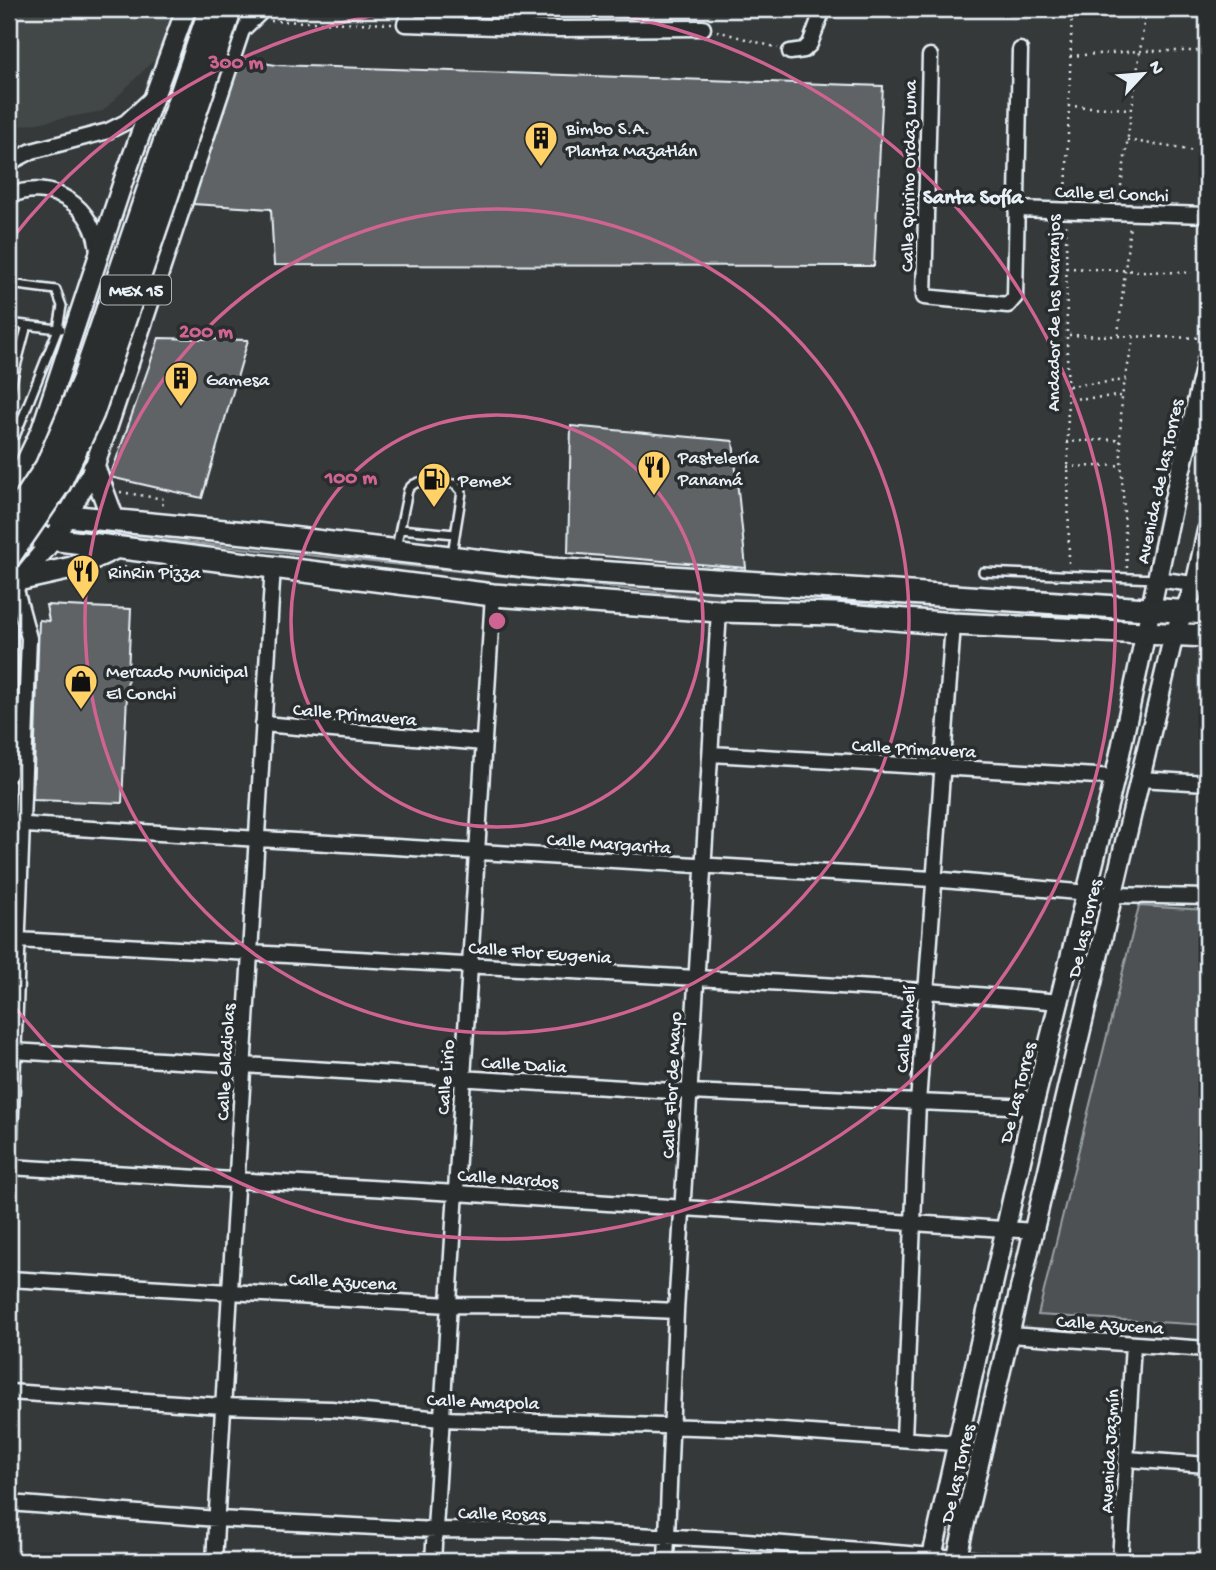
<svg xmlns="http://www.w3.org/2000/svg" width="1216" height="1570" font-family="'Gochi Hand',sans-serif">
	<style>
		.built { fill: #424647 }
		.green { fill: #4d5152; stroke: #9aa1a5; stroke-width: 2 }
		.building { fill: #5f6365; stroke: #e8f1f8; stroke-width: 2 }
		.lines { fill: none; stroke-linecap: round; stroke-linejoin: round }
		.service-casing { stroke: #e8f1f8; stroke-width: 12 }
		.minor-casing { stroke: #e8f1f8; stroke-width: 19 }
		.tertiary-casing { stroke: #e8f1f8; stroke-width: 23 }
		.primary-casing { stroke: #e8f1f8; stroke-width: 26 }
		.path { stroke: #e8f1f8; stroke-width: 2.5; stroke-dasharray: 2 5; stroke-linecap: butt }
		.service { stroke: #2a2d2e; stroke-width: 7 }
		.minor { stroke: #2a2d2e; stroke-width: 14 }
		.tertiary { stroke: #2a2d2e; stroke-width: 18 }
		.primary { stroke: #2a2d2e; stroke-width: 21 }
		.trunk-bridge-casing { stroke: #e8f1f8; stroke-width: 28; stroke-linecap: butt }
		.trunk-bridge { stroke: #2a2d2e; stroke-width: 23 }
		.ring { fill: none; stroke: #cf6492; stroke-width: 3.5 }
		.labels { text-anchor: middle; stroke-width: 7; stroke-linejoin: round; paint-order: stroke }
		.shield { fill: #2a2d2e; stroke: #afb6bb; stroke-width: 2 }
		.shield-label { font-size: 18px; font-weight: bold; fill: #e8f1f8 }
		.poi-label { font-size: 19px; fill: #e8f1f8; stroke: #2a2d2e; text-anchor: start }
		.street-label { font-size: 19px; fill: #e8f1f8; stroke: #2a2d2e }
		.neighbourhood-label { font-size: 21px; font-weight: bold; fill: #e8f1f8; stroke: #2a2d2e }
		.centre { fill: #cf6492; stroke: #2a2d2e; stroke-width: 3.5 }
		.ring-label { font-size: 21px; text-anchor: middle; font-weight: bold; fill: #cf6492; stroke: #2a2d2e; stroke-width: 7; stroke-linejoin: round; paint-order: stroke }
	</style>
	<rect width="100%" height="100%" fill="#35393a"/>
	<filter id="ink" filterUnits="userSpaceOnUse"><feTurbulence type="fractalNoise" baseFrequency=".0143" numOctaves="2"/><feDisplacementMap in="SourceGraphic" scale="14" xChannelSelector="R" yChannelSelector="G"/><feConvolveMatrix kernelMatrix="1 2 1 2 8 2 1 2 1" color-interpolation-filters="sRGB"/></filter>
	<g filter="url(#ink)">
		<path class="built" d="M9 9H174L158 56 103 111 9 128Z"/>
		<path class="green" d="M74 520 639 586 1138 615 1134 625 710 598 72 530 70 525Z
			M1139 906 1207 910V1325L1038 1315Z"/>
		<path class="building" d="M238 59 276 65 883 86 874 266 274 265 271 209 193 204Z
			M159 338 248 340 202 498 110 477Z
			M571 426 733 441 746 568 568 553Z
			M46 605 131 609 122 803 33 800 39 620 49 621Z"/>
		<g class="lines">
			<defs>
				<path id="service" d="M9 284 56 290 62 306 58 329 9 323
					M9 393 27 325
					M16 434 58 329H61
					M400 529 455 534
					M396 548 408 490C417 475 440 483 455 484L462 492 452 554
					M983 572 1157 579"/>
				<path id="minor" d="M411 9 405 24 558 29 703 28
					M239 33 264 9
					M790 52 804 50 810 44 823 9
					M930 56 924 297 1008 305 1015 297 1020 50
					M9 163 32 151 108 131 126 122 154 96
					M9 196C52 177 96 207 98 253
					M1016 209 1207 215
					M1157 579 1207 586
					M9 625V774
					M263 724 484 743
					M711 754 1115 777
					M1140 779 1207 783
					M9 824 932 879 1111 895 1207 897
					M17 940 927 991 1061 1002
					M13 1051 689 1092 1033 1107
					M9 1165 29 638 15 586
					M9 1167 456 1193 1035 1231
					M9 1279 449 1305 566 1306 676 1311
					M1010 1335 1207 1349
					M9 1392 223 1406 331 1409 442 1419 754 1429 955 1443
					M904 1438 918 1103 953 624
					M1127 1459 1207 1465
					M9 1503 217 1519 435 1530 557 1531 734 1540 995 1561
					M214 1561 273 565
					M433 1561 493 595
					M666 1561 676 1311 719 611
					M1120 1561 1133 1344"/>
				<path id="tertiary" d="M9 497 41 430 124 179 186 9
					M9 593 55 537 94 468 247 9
					M931 1561 1033 1107 1115 777 1176 490 1207 360
					M956 1561 1174 634 1195 586 1207 531"/>
				<path id="primary" d="M94 468 113 519
					M25 512 256 534 551 569 1207 613
					M11 534 493 595 719 611 835 614 953 624 1207 636
					M22 579 72 568 115 548"/>
			</defs>
			<use href="#service" class="service-casing"/>
			<use href="#minor" class="minor-casing"/>
			<use href="#tertiary" class="tertiary-casing"/>
			<use href="#primary" class="primary-casing"/>
			<path class="path" d="M563 16 566 9
				M271 21 394 24
				M717 31 778 48
				M1070 56 1140 51H1207
				M1068 106 1131 109
				M1127 140 1207 153
				M1066 198 1072 9
				M1119 200 1146 9
				M1066 225 1069 565
				M1066 268 1192 273
				M1069 335 1207 338
				M1118 335 1130 225
				M1069 386 1127 380
				M1070 399 1122 396
				M1066 442 1120 439
				M1067 467 1123 465
				M120 492 164 499 162 507
				M124 567 150 574 152 570
				M1127 568 1120 439 1122 396 1134 335"/>
			<use href="#service" class="service"/>
			<use href="#minor" class="minor"/>
			<use href="#tertiary" class="tertiary"/>
			<use href="#primary" class="primary"/>
			<defs>
				<path id="trunk-bridge" d="M9 525 47 467 84 380 211 9
					M9 556 59 483 92 413 230 9"/>
			</defs>
			<use href="#trunk-bridge" class="trunk-bridge-casing"/>
			<use href="#trunk-bridge" class="trunk-bridge"/>
		</g>
	</g>
	<g class="ring">
		<circle cx="497" cy="621" r="206"/>
		<circle cx="497" cy="621" r="412"/>
		<path d="M10 241A618 618 0 0 1 411 9M583 9A618 618 0 1 1 10 1001"/>
	</g>
	<defs>
		<symbol id="building-pin" viewBox="-11 -11 22 30"><path d="M0 17L-7.5 6A9.5 9.5 0 1 1 7.5 6Z" fill="#ffd166" stroke="#2a2d2e"/><path d="M-4-6H4V6H1V3H-1V6H-4ZM-2.5-4.3h1.7v1.8h-1.7ZM.8-4.3h1.7v1.8H.8ZM-2.5-1h1.7V.8h-1.7ZM.8-1h1.7V.8H.8Z" fill="#111"/></symbol>
		<symbol id="restaurant-pin" viewBox="-11 -11 22 30"><path d="M0 17L-7.5 6A9.5 9.5 0 1 1 7.5 6Z" fill="#ffd166" stroke="#2a2d2e"/><path d="M-5-6h1v4h1v-4h1v4h1v-4h1v5L-1.5 .5V6h-2V.5L-5-1ZM5-6V6H3V1.5H1.5Q1.5-4 5-6Z" fill="#111"/></symbol>
		<symbol id="fuel-pin" viewBox="-11 -11 22 30"><path d="M0 17L-7.5 6A9.5 9.5 0 1 1 7.5 6Z" fill="#ffd166" stroke="#2a2d2e"/><path d="M-5.5-6h7V0h2V4h1.3V-2.5L3-4.5l.8-.8L6-3V5H2.5V1h-1V6h-7ZM-4.2-4.7v3.2H.2V-4.7Z" fill="#111"/></symbol>
		<symbol id="shop-pin" viewBox="-11 -11 22 30"><path d="M0 17L-7.5 6A9.5 9.5 0 1 1 7.5 6Z" fill="#ffd166" stroke="#2a2d2e"/><path d="M-5-2.5h2.3a2.7 3.5 0 0 1 5.4 0H5L5.5 6h-11ZM-1.5-2.5h3a1.5 2.3 0 0 0-3 0Z" fill="#111"/></symbol>
	</defs>
	<g fill-rule="evenodd">
		<use href="#building-pin" x="522" y="119" width="38" height="52"/>
		<use href="#building-pin" x="162" y="359" width="38" height="52"/>
		<use href="#restaurant-pin" x="635" y="448" width="38" height="52"/>
		<use href="#fuel-pin" x="415" y="460" width="38" height="52"/>
		<use href="#restaurant-pin" x="64" y="552" width="38" height="52"/>
		<use href="#shop-pin" x="62" y="662" width="38" height="52"/>
	</g>
	<g class="labels">
		<rect class="shield" x="101" y="275.5" width="70" height="29" rx="5"/>
		<g class="shield-label">
			<text x="136" y="296">MEX 15</text>
		</g>
		<g class="poi-label">
			<text x="566" y="134">Bimbo S.A.<tspan x="566" dy="22">Planta Mazatlán</tspan></text>
			<text x="206" y="385">Gamesa</text>
			<text x="678" y="463">Pastelería<tspan x="678" dy="22">Panamá</tspan></text>
			<text x="458" y="486">Pemex</text>
			<text x="108" y="578">RinRin Pizza</text>
			<text x="106" y="677">Mercado Municipal<tspan x="106" dy="22">El Conchi</tspan></text>
		</g>
		<g class="street-label">
			<text transform="translate(907 176) rotate(-89)" y="7">Calle Quirino Ordaz Luna</text>
			<text transform="translate(1112 192) rotate(2)" y="7">Calle El Conchi</text>
			<text transform="translate(1052 313) rotate(-90)" y="7">Andador de los Naranjos</text>
			<text transform="translate(1158 481) rotate(-78)" y="7">Avenida de las Torres</text>
			<text transform="translate(355 713) rotate(5)" y="7">Calle Primavera</text>
			<text transform="translate(914 747) rotate(3)" y="7">Calle Primavera</text>
			<text transform="translate(609 842) rotate(4)" y="7">Calle Margarita</text>
			<text transform="translate(1083 928) rotate(-77)" y="7">De las Torres</text>
			<text transform="translate(540 951) rotate(4)" y="7">Calle Flor Eugenia</text>
			<text transform="translate(904 1029) rotate(-85)" y="7">Calle Alhelí</text>
			<text transform="translate(224 1062) rotate(-87)" y="7">Calle Gladiolas</text>
			<text transform="translate(524 1063) rotate(3)" y="7">Calle Dalia</text>
			<text transform="translate(444 1077) rotate(-86)" y="7">Calle Lirio</text>
			<text transform="translate(670 1085) rotate(-87)" y="7">Calle Flor de Mayo</text>
			<text transform="translate(1016 1092) rotate(-76)" y="7">De Las Torres</text>
			<text transform="translate(508 1177) rotate(4)" y="7">Calle Nardos</text>
			<text transform="translate(343 1280) rotate(3)" y="7">Calle Azucena</text>
			<text transform="translate(1110 1323) rotate(4)" y="7">Calle Azucena</text>
			<text transform="translate(483 1400) rotate(2)" y="7">Calle Amapola</text>
			<text transform="translate(1108 1451) rotate(-87)" y="7">Avenida Jazmín</text>
			<text transform="translate(956 1473) rotate(-77)" y="7">De las Torres</text>
			<text transform="translate(502 1512) rotate(1)" y="7">Calle Rosas</text>
		</g>
		<g class="neighbourhood-label">
			<text x="973" y="203">Santa Sofía</text>
		</g>
	</g>
	<circle cx="497" cy="621" r="10" class="centre"/>
	<g class="ring-label">
		<text x="236" y="68">300 m</text>
		<text x="206" y="337">200 m</text>
		<text x="351" y="483">100 m</text>
	</g>
	<rect width="1216" height="1570" fill="none" stroke="#2a2d2e" stroke-width="35"/>
	<rect x="18" y="18" width="1181" height="1535" fill="none" stroke="#e8f1f8" stroke-width="2.5" filter="url(#ink)"/>
	<g transform="translate(1143 74) rotate(64)" stroke="#2a2d2e" stroke-width="5" paint-order="stroke">
	<path d="M0-5L12 26L0 18L-12 26Z" fill="#e8f1f8"/>
	<text y="-10" font-size="19" font-weight="bold" text-anchor="middle" fill="#e8f1f8">N</text>
	</g>
</svg>
